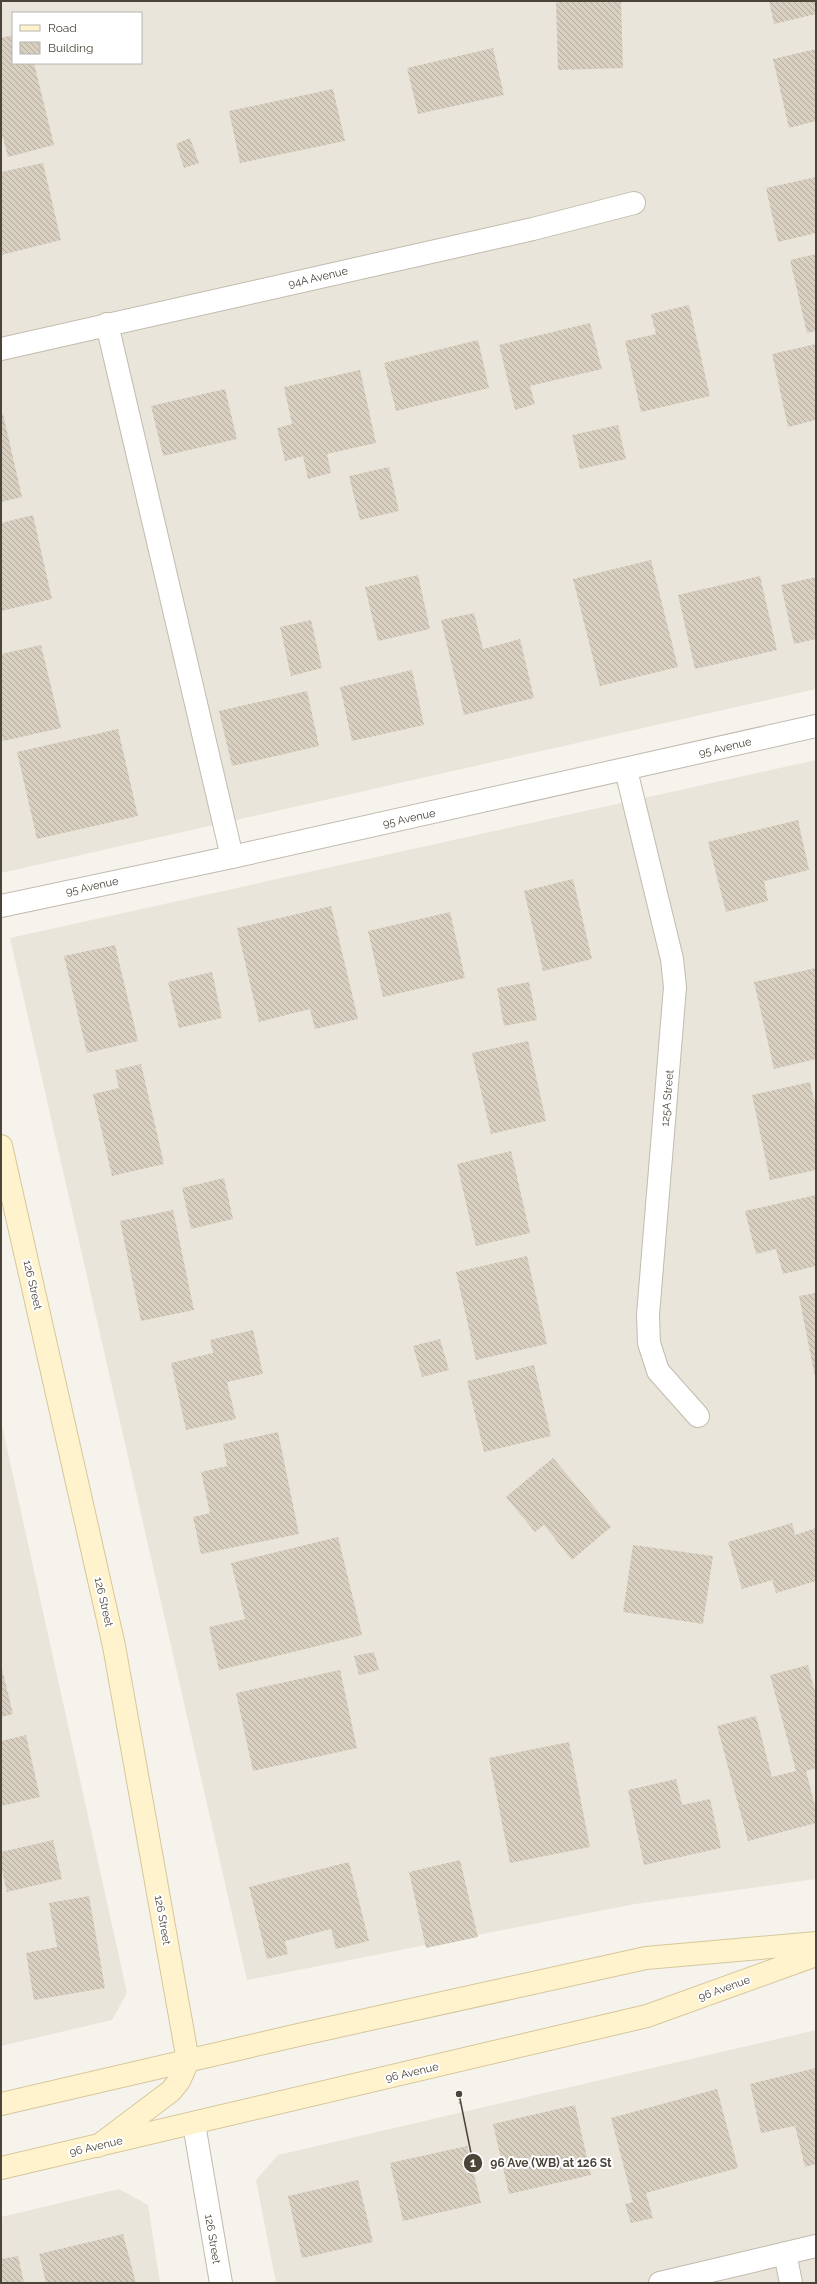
<svg xmlns="http://www.w3.org/2000/svg" width="817" height="2284" font-family="Raleway,sans-serif">
	<style>
		.residential { fill: #eae5da; fill-rule: evenodd }
		.building { fill: url(#building-back-hatch) }
		.lines { fill: none; stroke-linecap: round; stroke-linejoin: round }
		.lane-casing { stroke: #c2bbae; stroke-width: 24 }
		.street-casing { stroke: #c2bbae; stroke-width: 24 }
		.secondary-casing { stroke: #d6c79b; stroke-width: 24 }
		.path { stroke: #c4b79f; stroke-width: 2.5; stroke-dasharray: 2 2; stroke-linecap: butt }
		.lane { stroke: #fff; stroke-width: 22 }
		.street { stroke: #fff; stroke-width: 22 }
		.secondary { stroke: #fff3cd; stroke-width: 22 }
		.labels { text-anchor: middle; stroke-width: 4; stroke-linejoin: round; paint-order: stroke }
		.street-label { font-size: 11px; fill: #4b4439; stroke: #fff }
		.leader { fill: none; stroke: #4b4439; stroke-width: 1.5 }
		.callout-dot { fill: #4b4439; stroke: #fff; stroke-width: 1.5 }
		.mark-label { font-size: 12px; text-anchor: middle; font-weight: bold; fill: #fff }
		.callout-label { font-size: 12px; text-anchor: middle; font-weight: bold; fill: #4b4439; stroke: #fff; stroke-width: 4; stroke-linejoin: round; paint-order: stroke }
	</style>
	<defs>
		<pattern id="building-back-hatch" width="6" height="6" patternUnits="userSpaceOnUse"><rect width="6" height="6" fill="#d8cfc1"/><path d="M-1 5l2 2M0 0l6 6M5-1l2 2" fill="none" stroke="#b1aa9e"/></pattern>
	</defs>
	<rect width="100%" height="100%" fill="#f6f3ec"/>
	<path class="residential" d="M1 1H816V689L1 873ZM13 13H141V63H13Z
		M816 760V1879L635 1904 247 1980 10 938Z
		M1 1421 127 1993 112 2020 1 2046Z
		M816 2030V2283H276L256 2180 278 2155Z
		M119 2189 148 2205 160 2283H1V2217Z"/>
	<path class="building" d="M556 1H621L623 68 558 70Z
		M769 1H816V14L774 24Z
		M13 35V63H34L54 145 8 157 3 138H1V38Z
		M493 48 504 95 418 114 407 68Z
		M816 49V121L789 128 773 59Z
		M333 89 345 141 240 163 229 111Z
		M190 138 199 163 184 168 176 144Z
		M43 163 61 240 1 255V172Z
		M816 177V233L778 242 766 188Z
		M816 254V331L807 333 790 260Z
		M689 305 710 396 641 412 625 341 656 334 651 314Z
		M590 323 602 369 530 386 535 404 515 410 499 345Z
		M478 340 489 388 396 411 384 363Z
		M816 344V420L788 427 772 354Z
		M360 370 376 443 327 454 331 473 308 479 303 456 285 461 277 428 292 424 284 387Z
		M225 389 237 439 163 456 151 406Z
		M3 414 22 497 1 502V415Z
		M618 425 626 459 580 469 572 435Z
		M389 467 399 511 360 520 349 476Z
		M33 515 52 599 1 611V523Z
		M651 560 678 667 600 686 573 579Z
		M418 575 430 629 378 641 365 587Z
		M760 576 777 650 695 669 678 595Z
		M816 577V639L794 644 781 585Z
		M474 613 483 649 520 639 534 698 464 715 441 620Z
		M311 620 322 668 291 676 280 627Z
		M41 645 61 728 3 741 1 732V654Z
		M412 670 424 725 352 741 340 687Z
		M307 691 319 746 232 766 219 711Z
		M118 729 138 816 37 839 17 752Z
		M798 820 809 870 764 881 768 901 726 912 708 842Z
		M573 879 592 959 543 971 524 891Z
		M331 906 358 1019 315 1029 310 1009 259 1022 237 928Z
		M450 912 465 978 383 997 368 931Z
		M115 945 138 1041 87 1053 64 956Z
		M816 968V1059L774 1069 754 982Z
		M212 972 222 1018 179 1028 168 982Z
		M529 982 537 1020 504 1026 497 988Z
		M528 1041 546 1121 491 1134 472 1053Z
		M141 1064 164 1164 112 1176 93 1094 119 1088 115 1070Z
		M810 1082 816 1108V1170L770 1180 752 1095Z
		M511 1151 530 1233 476 1246 457 1164Z
		M224 1178 233 1219 191 1229 182 1188Z
		M816 1195V1266L783 1274 776 1249 756 1254 745 1211Z
		M173 1210 194 1310 141 1321 120 1221Z
		M527 1256 547 1344 476 1360 456 1272Z
		M816 1293V1377H815L799 1296Z
		M253 1330 263 1374 227 1382 236 1419 186 1430 171 1363 213 1353 210 1340Z
		M440 1339 449 1370 422 1377 413 1346Z
		M534 1365 551 1436 484 1452 467 1381Z
		M278 1432 299 1534 201 1554 193 1517 210 1513 201 1472 227 1466 223 1444Z
		M553 1458 611 1527 572 1560 544 1525 535 1532 506 1497Z
		M792 1523 795 1535 816 1528V1581L776 1593 772 1580 742 1589 728 1542Z
		M338 1537 362 1635 219 1670 209 1627 245 1619 231 1563Z
		M633 1545 713 1556 703 1624 623 1612Z
		M374 1652 379 1670 359 1675 354 1656Z
		M1 1665 13 1714 1 1717Z
		M808 1665 816 1695V1768L806 1771 816 1809V1823L748 1841 717 1726 756 1716 772 1777 796 1771 770 1675Z
		M340 1670 357 1748 253 1771 236 1693Z
		M26 1735 40 1797 1 1806V1741Z
		M569 1742 590 1847 510 1863 489 1758Z
		M676 1779 682 1805 710 1799 721 1848 644 1865 628 1790Z
		M53 1840 62 1879 7 1892 1 1866V1852Z
		M460 1860 478 1937 426 1948 409 1872Z
		M349 1862 369 1941 336 1949 331 1929 285 1941 288 1954 267 1959 249 1887Z
		M89 1896 105 1988 34 2000 26 1953 57 1947 49 1903Z
		M816 2068V2164L805 2167 795 2126 761 2133 750 2084Z
		M717 2089 738 2168 646 2193 653 2218 631 2223 625 2204 633 2202 611 2118Z
		M575 2105 591 2175 509 2194 493 2124Z
		M467 2146 481 2203 403 2221 390 2163Z
		M358 2180 373 2242 302 2258 288 2196Z
		M123 2234 136 2283H46L39 2254Z
		M18 2256 24 2283H1V2259Z"/>
	<g class="lines">
		<defs>
			<path id="lane" d="M107 324 232 857
				M785 2253 791 2283
				M660 2283 816 2246"/>
			<path id="street" d="M1 349 533 229 634 203
				M626 770 672 959 675 987 648 1315 649 1343 658 1371 698 1416
				M1 906 232 857 816 726
				M194 2124 221 2283"/>
			<path id="secondary" d="M1 1146 114 1646 188 2061 179 2081 171 2091 98 2146
				M1 2104 307 2033 646 1958 816 1943
				M1 2168 647 2016 816 1955"/>
		</defs>
		<use href="#lane" class="lane-casing"/>
		<use href="#street" class="street-casing"/>
		<use href="#secondary" class="secondary-casing"/>
		<path class="path" d="M459 2094 460 2104"/>
		<use href="#lane" class="lane"/>
		<use href="#street" class="street"/>
		<use href="#secondary" class="secondary"/>
	</g>
	<g class="labels">
		<g class="street-label">
			<text transform="translate(318 277) rotate(-13)" y="4">94A Avenue</text>
			<text transform="translate(725 747) rotate(-13)" y="4">95 Avenue</text>
			<text transform="translate(409 818) rotate(-12)" y="4">95 Avenue</text>
			<text transform="translate(92 886) rotate(-12)" y="4">95 Avenue</text>
			<text transform="translate(667 1098) rotate(-85)" y="4">125A Street</text>
			<text transform="translate(33 1285) rotate(77)" y="4">126 Street</text>
			<text transform="translate(104 1602) rotate(77)" y="4">126 Street</text>
			<text transform="translate(163 1920) rotate(80)" y="4">126 Street</text>
			<text transform="translate(724 1988) rotate(-20)" y="4">96 Avenue</text>
			<text transform="translate(412 2072) rotate(-13)" y="4">96 Avenue</text>
			<text transform="translate(96 2146) rotate(-13)" y="4">96 Avenue</text>
			<text transform="translate(213 2239) rotate(81)" y="4">126 Street</text>
		</g>
	</g>
	<path class="leader" d="M459 2094L473 2163"/>
	<g class="callout-dot">
		<circle cx="459" cy="2094" r="4"/>
		<circle cx="473" cy="2163" r="10"/>
	</g>
	<g class="mark-label">
		<text x="473" y="2167">1</text>
	</g>
	<g class="callout-label">
		<text x="551" y="2167">96 Ave (WB) at 126 St</text>
	</g>
	<rect width="817" height="2284" fill="none" stroke="#4b4439" stroke-width="4"/>
	<rect x="12" y="12" width="130" height="52" fill="#ffffff" stroke="#b7b4b0"/>
	<rect x="20" y="25" width="20" height="6" fill="#fff3cd" stroke="#b7b4b0"/>
	<text x="48" y="32" font-size="12" fill="#4b4439">Road</text>
	<rect x="20" y="42" width="20" height="12" fill="url(#building-back-hatch)" stroke="#b7b4b0"/>
	<text x="48" y="52" font-size="12" fill="#4b4439">Building</text>
</svg>
